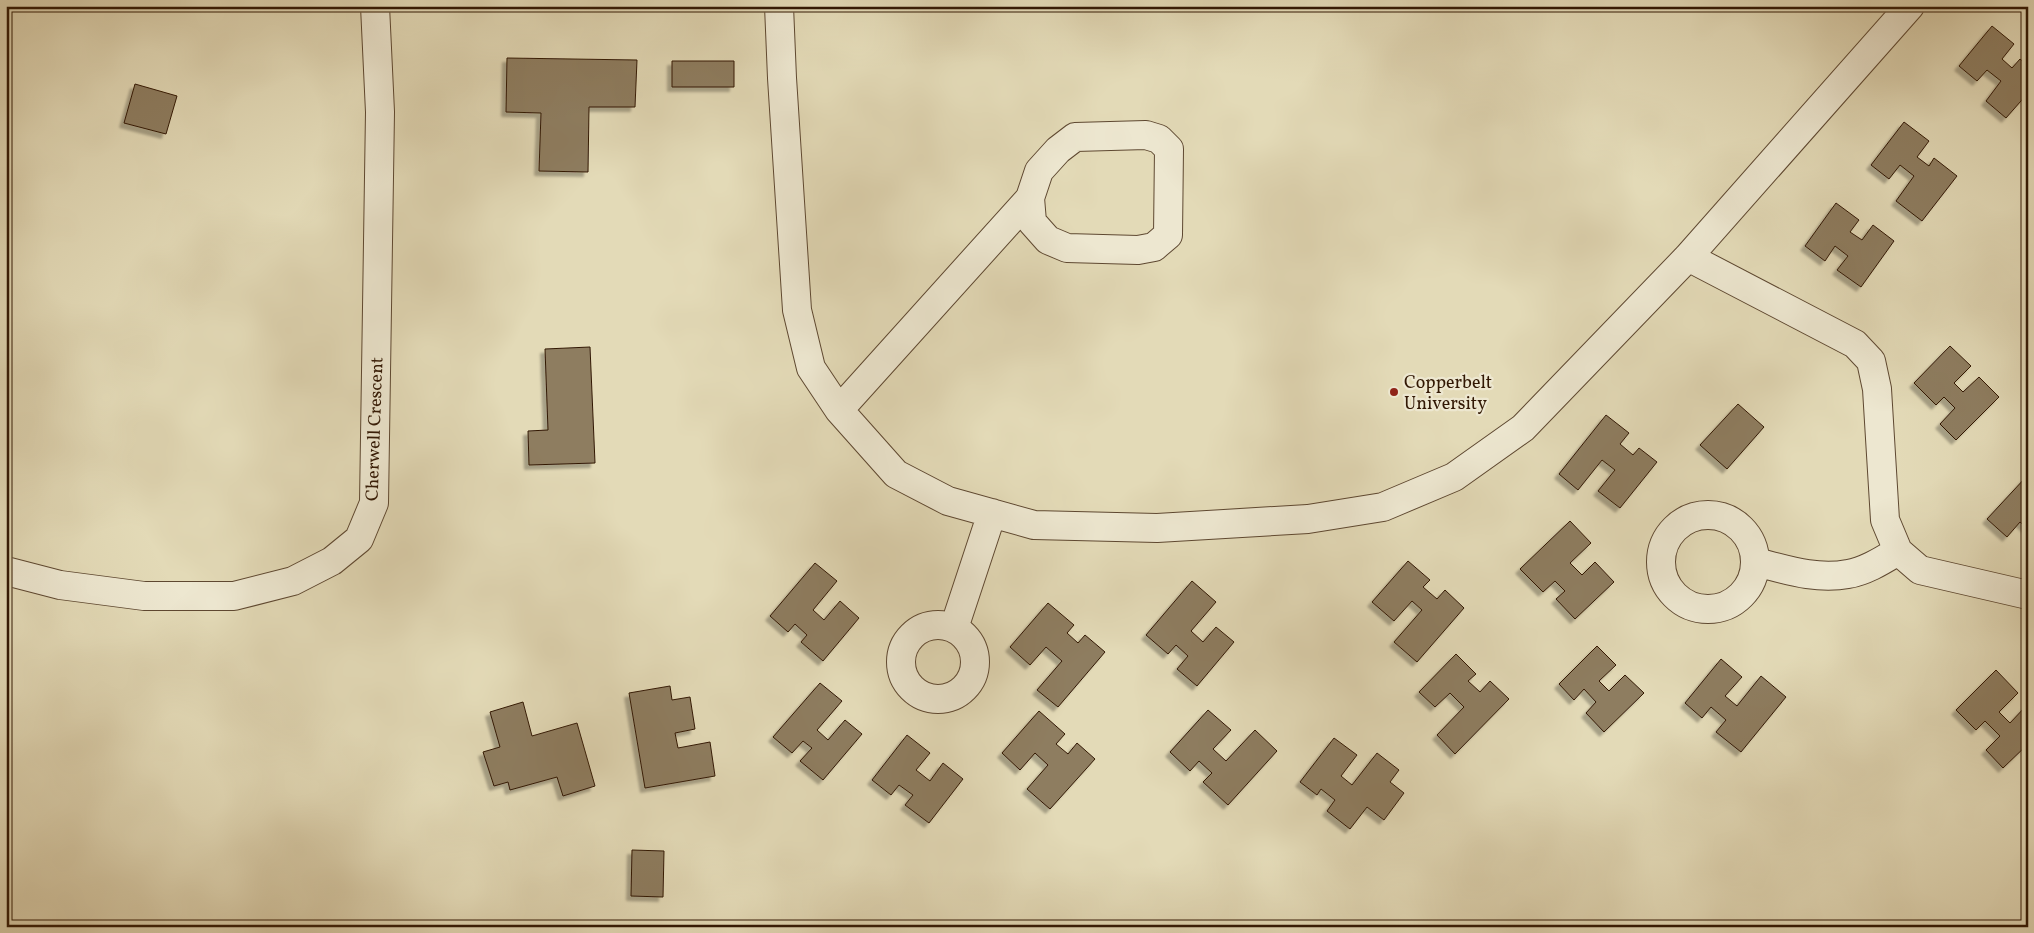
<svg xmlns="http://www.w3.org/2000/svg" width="2034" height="933" font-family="Vollkorn,serif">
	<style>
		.building { fill: #8e7d61; stroke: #321804; filter: url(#shadow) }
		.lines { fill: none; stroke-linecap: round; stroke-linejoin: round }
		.minor-casing { stroke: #5e4831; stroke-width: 30 }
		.minor { stroke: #ede7d0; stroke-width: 28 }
		.poi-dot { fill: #8f2418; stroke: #ede7d0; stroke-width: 2 }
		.labels { text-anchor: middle; stroke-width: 4.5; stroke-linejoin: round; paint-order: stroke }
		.poi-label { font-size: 18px; fill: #321804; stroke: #ede7d0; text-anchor: start }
		.street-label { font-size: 18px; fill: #321804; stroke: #ede7d0 }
	</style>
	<defs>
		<filter id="shadow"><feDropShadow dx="-4.5" dy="4.5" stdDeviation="1" flood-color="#0004"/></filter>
	</defs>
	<rect width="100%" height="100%" fill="#e3dab7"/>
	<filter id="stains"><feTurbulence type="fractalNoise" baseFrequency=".004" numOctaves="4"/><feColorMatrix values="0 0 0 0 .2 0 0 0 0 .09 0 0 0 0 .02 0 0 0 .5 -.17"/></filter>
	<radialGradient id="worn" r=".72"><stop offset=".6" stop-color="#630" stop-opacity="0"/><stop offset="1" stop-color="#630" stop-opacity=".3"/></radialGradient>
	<path class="building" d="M1992 26 2014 44 2002 59 2012 68 2020 59 2028 66V93L2006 118 1986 101 2001 81 1987 70 1977 81 1959 66Z
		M507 58 637 60 635 107H589L588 172 539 171 541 113 506 112Z
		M672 61H734V87H672Z
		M135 84 177 96 166 134 124 123Z
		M1904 122 1929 141 1917 157 1929 166 1934 158 1957 176 1922 221 1896 201 1914 176 1900 165 1889 179 1871 165Z
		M1836 203 1859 220 1850 232 1862 240 1873 225 1894 241 1861 287 1837 270 1848 256 1835 246 1825 261 1805 246Z
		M1950 346 1971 366 1954 383 1963 392 1979 377 1999 397 1956 440 1940 424 1955 408 1944 397 1936 405 1914 383Z
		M590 347 595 463 529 465 528 431 548 430 545 349Z
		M1738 404 1764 427 1727 469 1700 445Z
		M1606 415 1629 433 1620 444 1633 455 1639 448 1657 462 1620 508 1598 491 1615 470 1602 460 1578 490 1559 474Z
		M2026 477 2028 479V529L2020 522 2007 537 1987 519Z
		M1570 521 1591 543 1570 563 1582 575 1595 562 1614 582 1575 619 1556 599 1565 591 1555 581 1543 592 1520 569Z
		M1408 561 1430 580 1423 587 1437 599 1445 590 1464 608 1417 662 1394 642 1422 610 1412 601 1394 621 1372 602Z
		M815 563 837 581 813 610 824 620 840 601 859 618 823 661 801 642 807 635 795 624 788 632 770 616Z
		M1192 581 1216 602 1191 631 1203 642 1216 627 1234 642 1197 686 1177 669 1188 656 1176 645 1168 654 1146 635Z
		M1048 603 1074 625 1067 633 1078 643 1085 635 1105 652 1058 707 1037 690 1062 661 1046 647 1030 665 1010 647Z
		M1597 646 1616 665 1599 681 1609 691 1625 675 1644 693 1604 732 1586 713 1596 702 1584 689 1574 700 1559 684Z
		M1456 654 1476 674 1468 681 1480 692 1490 681 1509 699 1455 754 1437 735 1464 707 1450 693 1435 707 1419 692Z
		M1721 659 1742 677 1725 696 1737 706 1761 676 1786 697 1741 752 1716 732 1726 720 1711 707 1702 718 1685 703Z
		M1996 670 2018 693 1999 712 2010 723 2026 706 2028 707V744L2003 768 1986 750 2000 736 1985 721 1976 730 1956 710Z
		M820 683 842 701 817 730 828 740 845 720 862 734 823 780 800 761 812 748 803 741 792 753 773 737Z
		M670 686 672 700 690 697 695 729 675 733 678 748 710 742 715 776 645 788 629 693Z
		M523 702 532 736 577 723 595 786 563 796 557 777 510 790 508 782 494 786 483 752 500 747 490 712Z
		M1208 710 1231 730 1213 749 1226 761 1255 730 1277 751 1228 805 1203 782 1212 773 1199 761 1190 771 1170 752Z
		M1039 711 1065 734 1056 744 1068 754 1077 743 1095 759 1050 809 1027 789 1048 765 1035 753 1020 770 1002 753Z
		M907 735 930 753 916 770 930 781 943 763 963 779 929 823 905 805 913 795 899 785 891 795 872 780Z
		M1334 738 1357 755 1341 776 1352 785 1377 753 1399 770 1390 782 1404 793 1384 820 1367 807 1350 829 1327 811 1335 800 1321 789 1317 795 1300 782Z
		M632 850 664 851 663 897 631 896Z"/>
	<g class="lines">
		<defs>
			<path id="minor" d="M779 6 782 78 797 310 811 368 839 410 896 474 948 501 1034 525 1157 528 1308 519 1383 507 1454 477 1523 428 1688 257 1910 6
				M1146 135 1159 139 1169 149 1168 235 1154 247 1138 250 1067 248 1048 240 1032 222 1030 198 1039 171 1058 150 1075 137Z
				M1688 257 1855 344 1871 361 1877 389 1885 520 1898 551 1920 570 2028 595
				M839 410 1030 198
				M1661 562a47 47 0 1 1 94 0a47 47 0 1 1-94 0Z
				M1756 562C1787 570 1817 580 1848 574 1866 571 1883 560 1898 551
				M6 571 60 585 144 596H234L293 581 332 561 359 539 374 503 380 112 375 6
				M901 662a37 37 0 1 1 74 0a37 37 0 1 1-74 0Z
				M954 628 992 513"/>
		</defs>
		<use href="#minor" class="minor-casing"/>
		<use href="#minor" class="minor"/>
	</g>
	<circle class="poi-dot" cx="1394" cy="392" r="5"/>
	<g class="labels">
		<g class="poi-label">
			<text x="1404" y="388">Copperbelt<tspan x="1404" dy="21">University</tspan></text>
		</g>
		<g class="street-label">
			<text transform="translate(374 429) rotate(-88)" y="6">Cherwell Crescent</text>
		</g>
	</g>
	<rect width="2034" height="933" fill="none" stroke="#e3dab7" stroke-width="25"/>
	<rect x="8" y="8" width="2019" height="918" fill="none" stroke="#321804" stroke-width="2.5"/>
	<rect x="12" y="12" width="2009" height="908" fill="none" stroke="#321804"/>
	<rect width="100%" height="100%" filter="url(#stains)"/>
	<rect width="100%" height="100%" fill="url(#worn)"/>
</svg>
